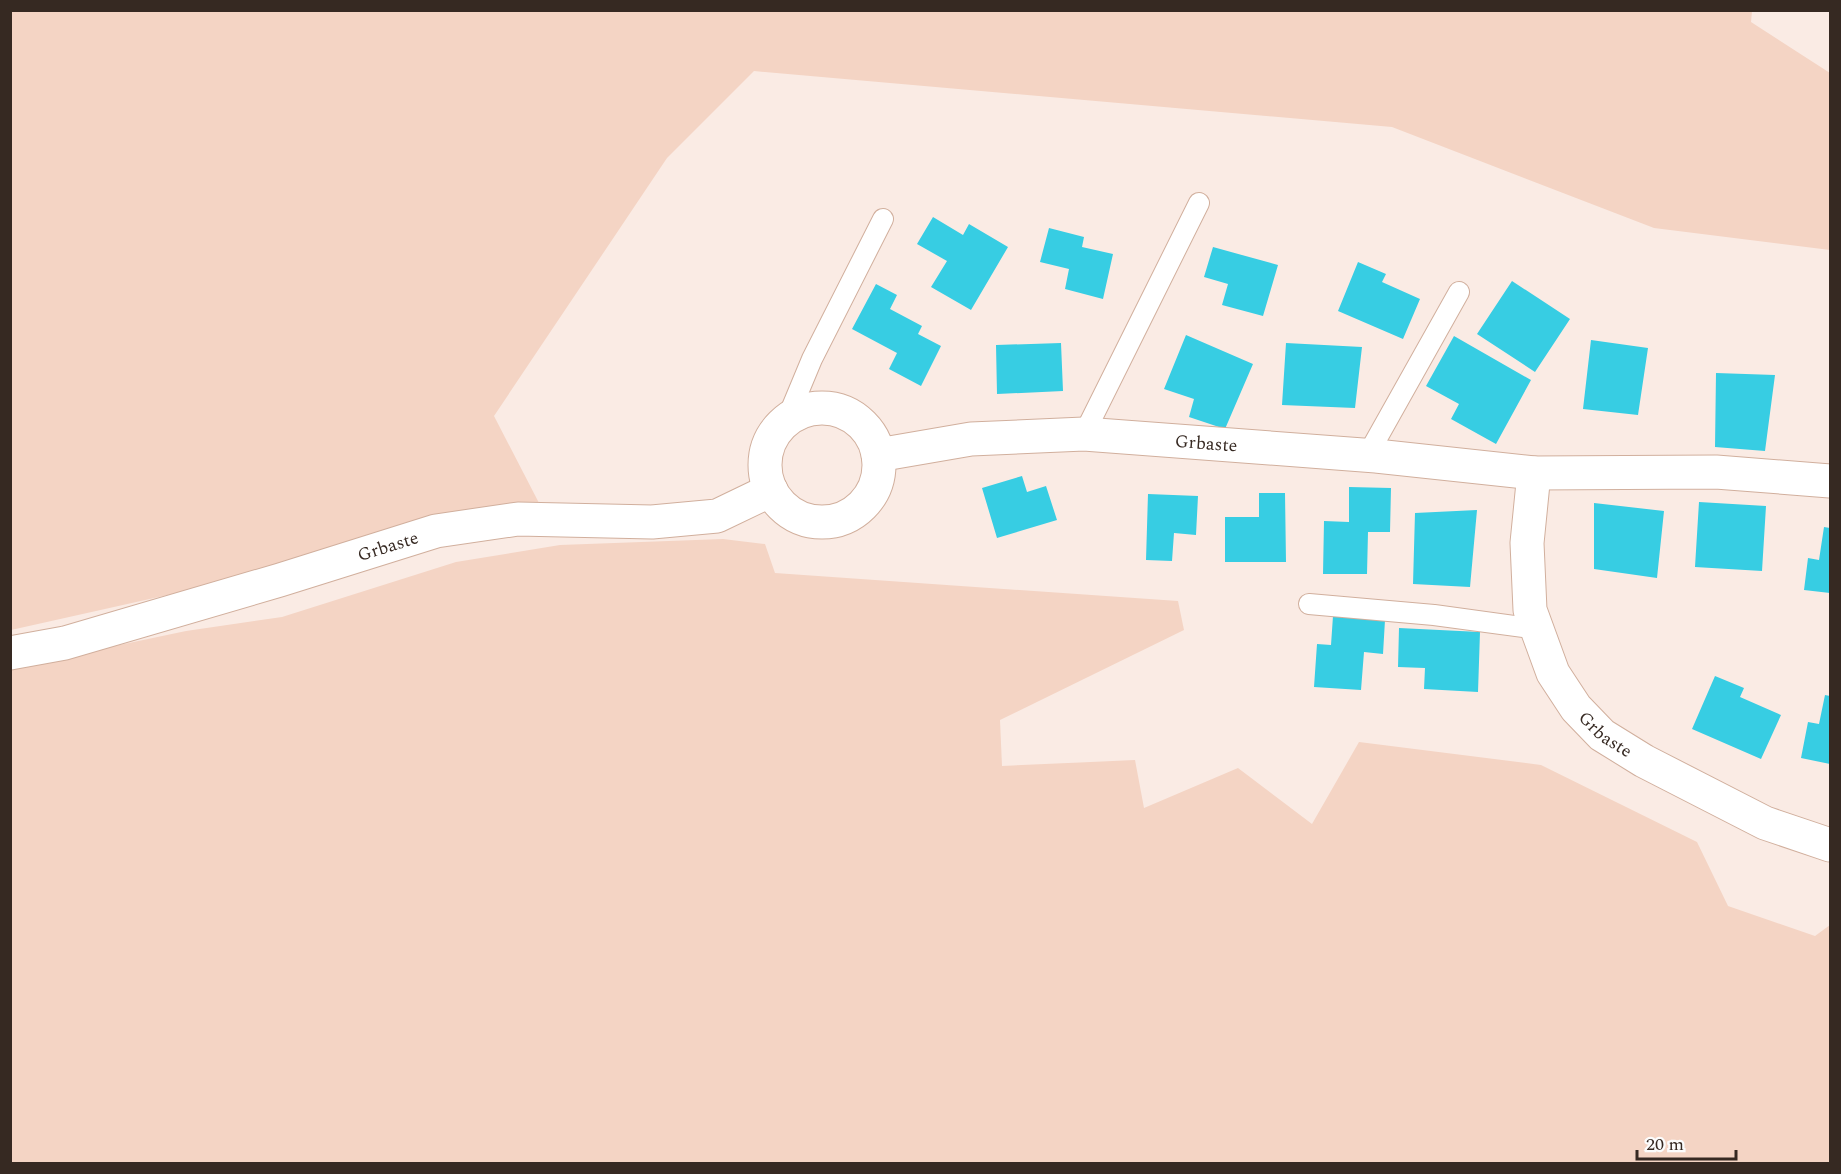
<svg xmlns="http://www.w3.org/2000/svg" width="1841" height="1174" font-family="Spectral,serif">
	<style>
		.green { fill: #f4d4c4 }
		.building { fill: #37cde3 }
		.lines { fill: none; stroke-linecap: round; stroke-linejoin: round }
		.service-casing { stroke: #d1af9d; stroke-width: 22 }
		.minor-casing { stroke: #d1af9d; stroke-width: 35 }
		.service { stroke: #fff; stroke-width: 20 }
		.minor { stroke: #fff; stroke-width: 33 }
		.labels { text-anchor: middle; stroke-width: 5; stroke-linejoin: round; paint-order: stroke }
		.street-label { font-size: 18px; fill: #362922; stroke: #fcfcfc }
	</style>
	<rect width="100%" height="100%" fill="#faebe4"/>
	<path class="green" d="M10 11H1752L1751 22 1830 73V250L1654 228 1392 127 754 71 667 158 494 416 539 503 181 592 11 630Z
		M723 539 765 544 775 573 1178 601 1184 630 1000 720 1002 766 1135 760 1144 808 1238 768 1312 824 1359 742 1541 765 1697 842 1728 906 1815 936 1830 925V1163H11L10 668 186 631 282 617 456 562 560 545Z"/>
	<path class="building" d="M933 217 963 235 969 224 1008 247 971 310 931 287 947 261 917 244Z
		M1049 228 1084 237 1082 247 1113 254 1103 299 1065 289 1069 269 1040 262Z
		M1213 247 1278 265 1263 316 1222 305 1228 284 1204 277Z
		M1358 262 1386 274 1382 282 1420 299 1403 339 1338 311Z
		M1512 281 1570 319 1535 372 1477 334Z
		M876 284 897 295 890 309 922 326 918 334 941 346 921 386 889 369 897 353 852 329Z
		M1186 335 1253 364 1225 429 1189 417 1194 399 1164 389Z
		M1454 336 1531 380 1496 444 1451 419 1459 404 1426 386Z
		M1591 340 1648 348 1638 415 1583 409Z
		M1061 343 1063 391 997 394 996 345Z
		M1286 343 1362 347 1355 408 1282 405Z
		M1716 373 1775 375 1765 451 1715 447Z
		M1022 476 1027 492 1046 486 1057 520 997 538 982 488Z
		M1349 487 1391 488 1390 532H1368L1367 574H1323L1324 521 1349 522Z
		M1259 493H1285L1286 562H1225V517H1259Z
		M1148 494 1198 496 1196 535 1174 533 1172 561 1146 560Z
		M1699 502 1766 506 1762 571 1695 567Z
		M1594 503 1664 511 1657 578 1594 569Z
		M1477 510 1470 587 1413 584 1415 513Z
		M1824 527 1830 528V593L1804 590 1808 558 1819 560Z
		M1333 616 1385 620 1383 654 1364 652 1361 690 1314 687 1317 644 1331 645Z
		M1399 628 1480 632 1478 692 1424 689 1425 668 1398 667Z
		M1715 676 1744 688 1740 697 1781 715 1761 759 1692 729Z
		M1825 695 1830 696V764L1801 758 1808 722 1819 724Z"/>
	<g class="lines">
		<defs>
			<path id="service" d="M787 419 812 359 883 219
				M1084 434 1199 203
				M1367 456 1459 292
				M1309 604 1434 615 1537 629"/>
			<g id="minor">
				<circle cx="822" cy="465" r="57"/>
				<path id="s1" d="M878 455 971 439 1084 434 1376 456 1534 473 1716 472 1830 481"/>
				<path id="s2" d="M1534 473 1527 543 1530 610 1553 673 1576 708 1602 735 1644 761 1765 823 1830 845"/>
				<path id="s3" d="M10 653 65 643 280 580 436 531 518 519 652 522 717 516 771 490"/>
			</g>
		</defs>
		<use href="#service" class="service-casing"/>
		<use href="#minor" class="minor-casing"/>
		<use href="#service" class="service"/>
		<use href="#minor" class="minor"/>
	</g>
	<g class="labels">
		<g class="street-label">
			<text dy="6" stroke="none"><textPath href="#s1" startOffset="330">Grbaste</textPath></text>
			<text dy="6" stroke="none"><textPath href="#s3" startOffset="393">Grbaste</textPath></text>
			<text dy="6" stroke="none"><textPath href="#s2" startOffset="286">Grbaste</textPath></text>
		</g>
	</g>
	<rect width="1841" height="1174" fill="none" stroke="#362922" stroke-width="24"/>
	<path d="M1637 1150v9h99v-9" fill="none" stroke="#362922" stroke-width="3"/>
	<text x="1646" y="1150" font-size="18" fill="#362922" stroke="#fcfcfc" stroke-width="4.5" paint-order="stroke">20 m</text>
</svg>
